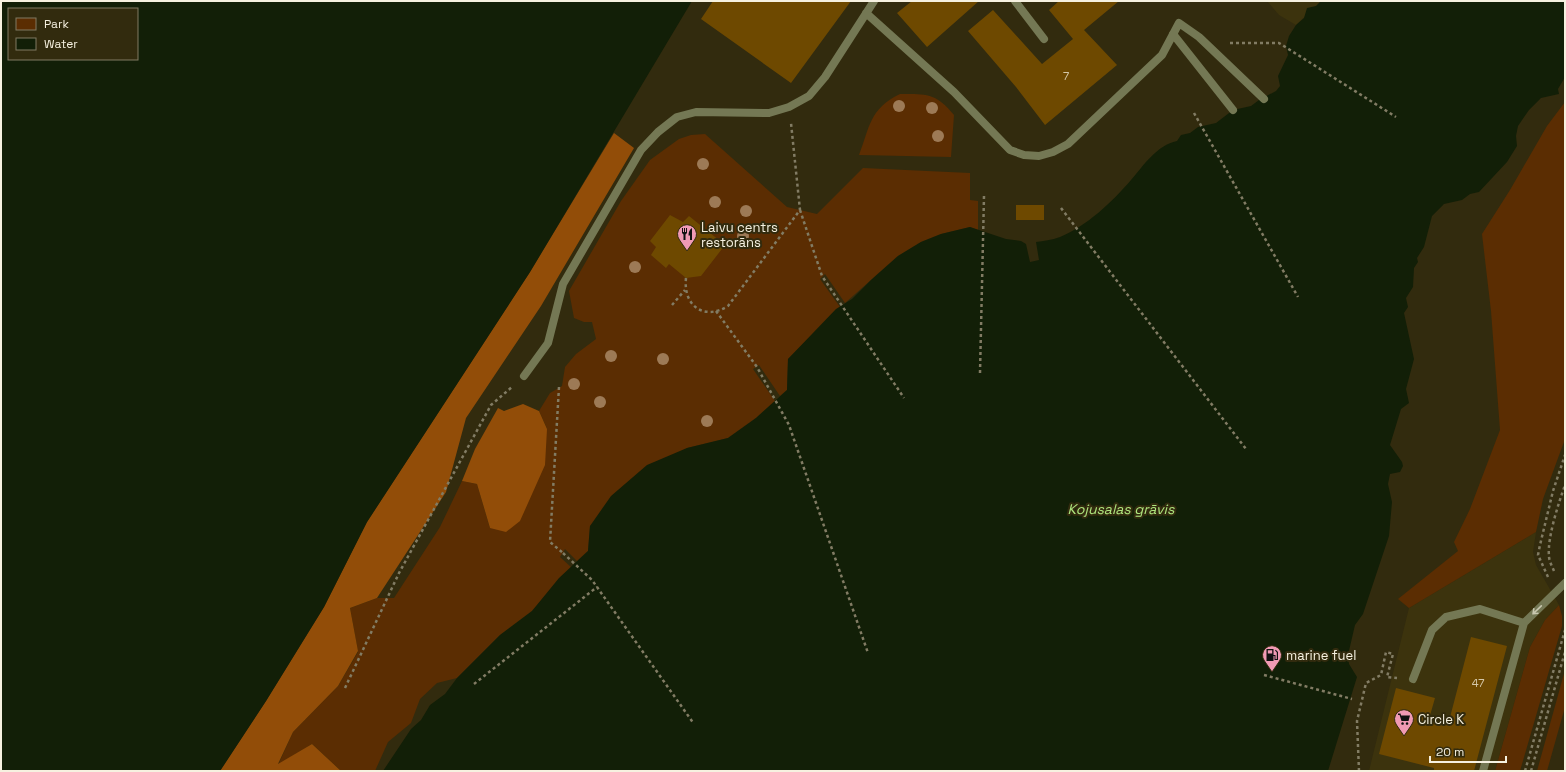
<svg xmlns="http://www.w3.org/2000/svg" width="1566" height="772" font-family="'Space Grotesk',sans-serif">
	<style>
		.built { fill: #3c330d }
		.green { fill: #5b2d02 }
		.forest { fill: #924d08 }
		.water { fill: #121f07; fill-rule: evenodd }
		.building { fill: #6e4900 }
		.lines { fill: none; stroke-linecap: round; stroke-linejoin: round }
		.path { stroke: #827c64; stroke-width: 2.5; stroke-dasharray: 3 3; stroke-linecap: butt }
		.lane { stroke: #747854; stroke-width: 8 }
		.tree { fill: #9d7a56 }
		.oneway { stroke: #c8c7af }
		.labels { text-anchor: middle; stroke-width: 4; stroke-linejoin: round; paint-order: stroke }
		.number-label { font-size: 11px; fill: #d4c7a8 }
		.poi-label { font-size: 13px; fill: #f6f1e0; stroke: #322b0e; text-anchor: start }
		.water-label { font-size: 14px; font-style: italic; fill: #afe67e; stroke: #322b0e }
	</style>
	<rect width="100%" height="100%" fill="#322b0e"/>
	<path class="built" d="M1267 1H1321L1296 25 1279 15Z
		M1536 532 1533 552 1536 565 1559 605 1545 620 1530 647 1495 771H1369L1409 608Z"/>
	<path class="green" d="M900 94C927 94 936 93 954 115L951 157 859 155C870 127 869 109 900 94Z
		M1565 102V439L1543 499 1536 532 1409 608 1398 599 1458 551 1454 542 1470 509 1500 430 1491 311 1482 234 1510 190 1547 126Z
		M705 134 787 207 817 214 863 168 970 173V200L978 201V230L970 227 941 234 921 242 898 256 845 303 825 274 820 279 840 307 788 359 787 390 780 396 759 365 753 369 775 401 756 418 728 438 687 448 590 526 588 551 577 561 565 549 560 557 571 567 532 611 500 635 457 678 437 683 420 699 411 723 388 742 375 771H341L312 744 278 765 293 732 338 686 358 652 350 608 377 598H394L440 527 462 481 477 484 490 528 547 429 539 411 550 393 562 386 565 367 576 354 596 339 592 322H584L574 318 569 291 621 201 650 160 679 139 691 135Z
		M1559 605 1562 616V626L1520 771H1495L1530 647 1545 620Z
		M1565 670V707L1547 771H1537Z"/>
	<path class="forest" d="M614 133 634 148 541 306 466 418 446 492 377 598 350 608 358 651 338 686 293 732 278 764 312 744 341 771H220L266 701 324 607 367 522 530 272Z
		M523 404 539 411 547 429 545 465 520 521 506 532 490 528 477 484 462 481 475 449 498 408 504 411Z"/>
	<path class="water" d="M1 1H692L530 272 367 522 324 607 266 701 220 771H1ZM9 9H137V59H9Z
		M1321 1H1565V77L1558 89 1559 94 1541 98 1529 110 1518 126 1516 136 1517 146 1507 162 1479 192 1470 194 1462 200 1444 204 1432 216 1424 247 1417 258 1418 262 1414 268 1413 287 1406 298 1408 307 1404 313 1414 359 1406 389 1409 403 1401 409 1390 445 1402 462 1403 466 1400 472 1390 474 1388 484 1392 502 1389 536 1363 614 1355 625 1348 655 1349 664 1357 677 1328 771H383L411 729 421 720 430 705 445 694 457 678 500 635 532 611 559 578 588 551 590 526 611 496 647 465 687 448 728 438 756 418 787 390 788 359 836 309 852 299 871 280 898 256 921 242 941 234 970 227 1006 239 1021 241 1026 244 1030 262 1039 260 1036 242C1043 241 1052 240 1060 237 1087 226 1112 202 1131 180 1144 165 1157 145 1177 141L1181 135 1190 133 1198 127 1216 123 1233 110 1251 106 1259 100 1276 91 1280 86 1278 76 1288 55 1286 46 1289 36 1296 25 1304 18 1307 8 1316 6Z"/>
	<path class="building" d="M713 1H851L791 83 701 19Z
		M912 1H979L927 47 897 13Z
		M1059 1H1119L1084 30 1117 65 1045 125 1016 87 968 31 993 10 1042 64 1073 39 1049 10Z
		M1016 205H1044V220H1016Z
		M670 215 683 222 689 216 725 245 701 276 686 278 669 264 666 268 651 255 656 247 650 241Z
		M1471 637 1507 646 1474 771H1434V768L1379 754 1396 688 1435 698 1429 719 1448 725Z"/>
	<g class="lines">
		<path class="path" d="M1230 43H1279L1396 117
			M1194 113 1298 297
			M1061 208 1246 449
			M800 210 822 276 904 398
			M686 278C683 306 704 321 728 306L800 210 791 123
			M672 305 685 290
			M716 311 757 367 789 425 868 653
			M980 373 984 196
			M559 387 550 542 563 553
			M563 553 592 580 694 724
			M1554 571C1552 566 1549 561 1549 556 1547 538 1559 502 1565 485
			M1548 577 1538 555 1540 545 1553 491 1565 455
			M1264 675 1352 699
			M474 684 597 587
			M345 688 399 573 491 405 512 387
			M1359 771 1357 721 1366 683 1381 675 1386 652 1393 654 1387 677 1397 678
			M1525 771 1565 630
			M1531 771 1565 652"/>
		<path class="lane" d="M1015 1 1044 39
			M866 13 954 92 1010 150 1024 155 1039 156 1053 152 1068 144 1162 55 1179 23 1199 37 1264 99
			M1173 34 1233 110
			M524 376 548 343 563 284 641 150 658 132 677 117 696 112 769 113 789 107 809 96 825 77 874 1
			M1413 679 1432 630 1446 617 1480 609 1524 623
			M1483 771 1524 623 1565 583"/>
	</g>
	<g class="tree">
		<circle cx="899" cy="106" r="6"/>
		<circle cx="932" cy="108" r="6"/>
		<circle cx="938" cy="136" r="6"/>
		<circle cx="703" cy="164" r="6"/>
		<circle cx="715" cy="202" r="6"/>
		<circle cx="746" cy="211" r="6"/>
		<circle cx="743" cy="236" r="6"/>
		<circle cx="635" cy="267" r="6"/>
		<circle cx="611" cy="356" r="6"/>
		<circle cx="663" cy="359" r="6"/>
		<circle cx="574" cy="384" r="6"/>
		<circle cx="600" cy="402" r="6"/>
		<circle cx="707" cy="421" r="6"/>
	</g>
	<defs><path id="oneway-shaft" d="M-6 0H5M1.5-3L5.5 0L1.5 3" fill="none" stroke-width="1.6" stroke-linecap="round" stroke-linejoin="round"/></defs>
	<use class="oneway" href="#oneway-shaft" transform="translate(1537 610) rotate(136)"/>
	<defs>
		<symbol id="restaurant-pin" viewBox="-11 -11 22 30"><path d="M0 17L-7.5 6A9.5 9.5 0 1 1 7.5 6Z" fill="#f19ab4" stroke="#322b0e"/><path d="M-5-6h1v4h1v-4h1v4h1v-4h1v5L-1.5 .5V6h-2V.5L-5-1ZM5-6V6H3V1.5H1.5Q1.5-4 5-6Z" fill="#111"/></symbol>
		<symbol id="fuel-pin" viewBox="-11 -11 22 30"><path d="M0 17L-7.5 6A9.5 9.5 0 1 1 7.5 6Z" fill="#f19ab4" stroke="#322b0e"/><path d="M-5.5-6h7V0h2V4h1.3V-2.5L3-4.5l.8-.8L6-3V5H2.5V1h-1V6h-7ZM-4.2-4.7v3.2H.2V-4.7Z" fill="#111"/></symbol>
		<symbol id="supermarket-pin" viewBox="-11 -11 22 30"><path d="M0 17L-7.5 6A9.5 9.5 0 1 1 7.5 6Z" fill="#f19ab4" stroke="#322b0e"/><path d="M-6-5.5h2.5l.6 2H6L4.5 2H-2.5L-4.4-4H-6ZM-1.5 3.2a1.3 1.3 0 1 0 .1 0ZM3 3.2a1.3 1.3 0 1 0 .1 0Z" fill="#111"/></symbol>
	</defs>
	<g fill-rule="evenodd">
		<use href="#restaurant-pin" x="676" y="223" width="22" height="30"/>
		<use href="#fuel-pin" x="1261" y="644" width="22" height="30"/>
		<use href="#supermarket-pin" x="1393" y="708" width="22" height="30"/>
	</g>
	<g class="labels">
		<g class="number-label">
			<text x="1066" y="80">7</text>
			<text x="1478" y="687">47</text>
		</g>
		<g class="poi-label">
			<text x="701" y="232">Laivu centrs<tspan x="701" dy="15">restorāns</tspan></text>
			<text x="1286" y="660">marine fuel</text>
			<text x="1418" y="724">Circle K</text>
		</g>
		<g class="water-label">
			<text x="1121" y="514">Kojusalas grāvis</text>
		</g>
	</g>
	<rect width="1566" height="772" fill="none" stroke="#f6f1e0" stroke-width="4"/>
	<rect x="8" y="8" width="130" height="52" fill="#322b0e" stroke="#807a62"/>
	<rect x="16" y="18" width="20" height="12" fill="#5b2d02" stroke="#807a62"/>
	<text x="44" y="28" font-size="12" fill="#f6f1e0">Park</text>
	<rect x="16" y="38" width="20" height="12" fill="#121f07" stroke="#807a62"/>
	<text x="44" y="48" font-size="12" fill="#f6f1e0">Water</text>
	<path d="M1430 756v6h76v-6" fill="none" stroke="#f6f1e0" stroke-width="2"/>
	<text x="1436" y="756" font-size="12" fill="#f6f1e0" stroke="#322b0e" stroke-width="3" paint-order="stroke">20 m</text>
</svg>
